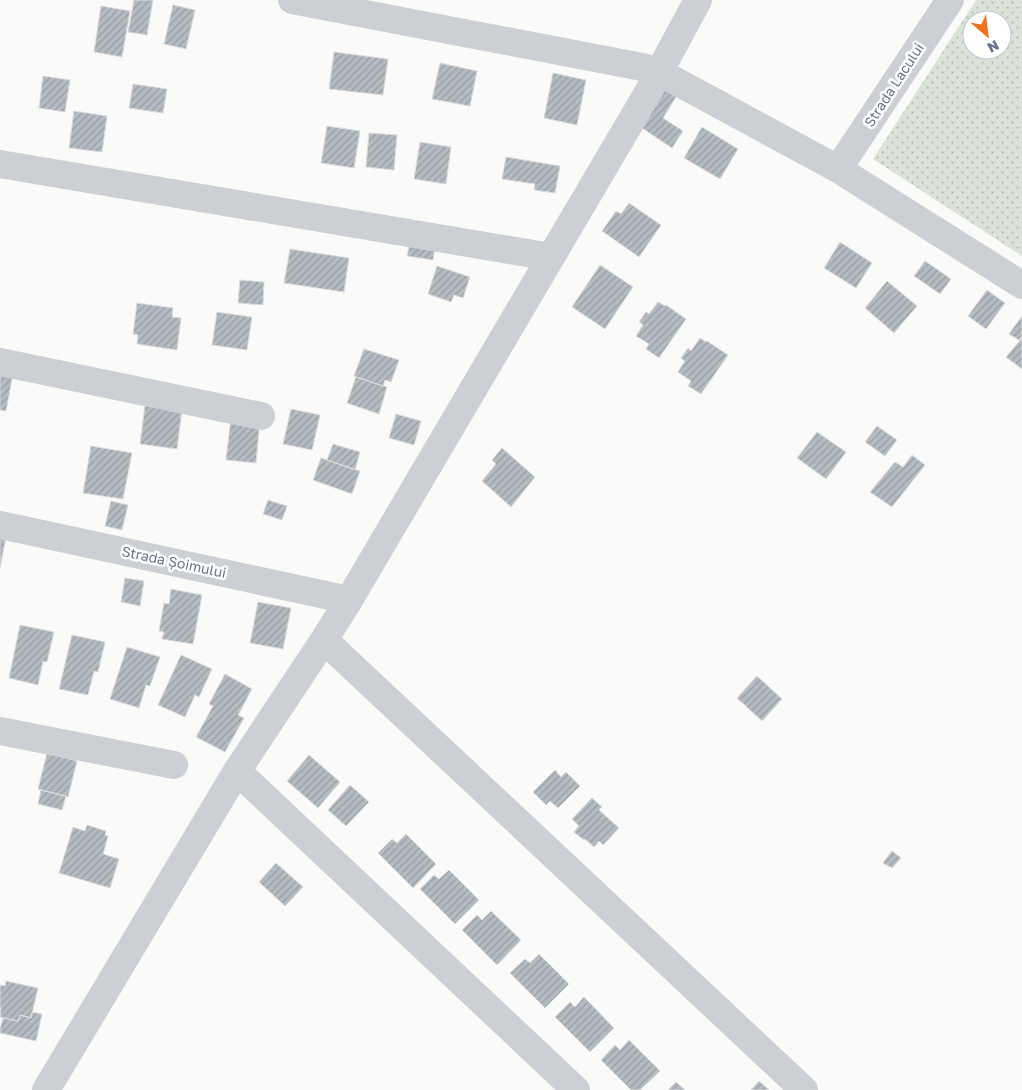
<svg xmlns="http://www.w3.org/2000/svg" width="1022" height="1090" font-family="'Golos Text',sans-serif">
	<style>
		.grass { fill: url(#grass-dots); fill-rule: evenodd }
		.building { fill: url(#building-hatch); stroke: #dcdcda }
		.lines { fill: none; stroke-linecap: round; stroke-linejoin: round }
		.minor { stroke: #cccfd3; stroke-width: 28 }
		.labels { text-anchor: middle; stroke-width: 5; stroke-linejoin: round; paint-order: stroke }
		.street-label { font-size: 14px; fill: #66758c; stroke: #fff }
	</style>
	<defs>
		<pattern id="grass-dots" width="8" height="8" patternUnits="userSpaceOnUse" patternTransform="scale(1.25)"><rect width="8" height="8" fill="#dbe3d8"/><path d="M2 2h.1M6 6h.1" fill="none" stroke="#b5bdb5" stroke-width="1.8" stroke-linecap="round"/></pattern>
		<pattern id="building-hatch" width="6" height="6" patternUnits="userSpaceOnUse" patternTransform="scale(1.25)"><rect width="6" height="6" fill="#b5bbc3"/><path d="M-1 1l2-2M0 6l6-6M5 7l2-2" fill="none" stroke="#979da4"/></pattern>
	</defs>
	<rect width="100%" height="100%" fill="#fafaf8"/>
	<path class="grass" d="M976 0H1022V256L873 159ZM972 20H1002V50H972Z"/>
	<path class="building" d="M134 0H153L147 35 128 32Z
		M173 5 195 10 186 49 164 44Z
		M101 6 130 11 122 57 94 52Z
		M334 52 388 59 383 95 329 89Z
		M440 63 477 71 470 106 432 99Z
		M553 73 586 80 577 125 544 118Z
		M43 76 70 80 65 112 39 108Z
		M133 84 167 89 163 113 129 108Z
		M666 84 679 92 663 118 683 131 672 148 639 126Z
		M74 111 107 116 102 152 69 148Z
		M327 126 360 131 354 168 321 163Z
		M702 127 738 149 720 179 684 158Z
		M369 133 397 135 394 170 366 167Z
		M420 142 451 147 446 184 414 179Z
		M506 157 560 166 555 193 534 190 535 184 502 179Z
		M629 203 661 225 639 257 602 231 616 211 621 214Z
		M840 242 872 263 856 288 824 268Z
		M410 243 435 247 433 260 407 256Z
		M290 249 349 258 344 292 284 283Z
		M925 261 951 279 940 294 914 276Z
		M600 265 633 287 605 329 572 307Z
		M437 266 470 277 463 298 454 295 451 302 428 294Z
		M240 280 264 282 263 305 238 303Z
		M887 281 917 306 894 333 865 308Z
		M987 290 1005 303 986 329 968 316Z
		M658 302 665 306 666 305 686 319 659 358 646 349 649 344 636 336 643 325 639 322 646 312 649 314Z
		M137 303 173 308 172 317 181 318 177 350 137 344 138 335 133 334Z
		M217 312 252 317 247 350 212 345Z
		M1022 316V336L1019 340 1009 334Z
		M700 338 706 342 707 341 728 355 701 394 688 386 691 381 678 372 685 361 681 358 688 348 691 351Z
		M1022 338V369L1006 357Z
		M364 349 399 360 391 382 385 380 383 386 354 376Z
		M0 371 13 374 6 411 0 410Z
		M356 377 387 387 379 414 347 403Z
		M145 405 182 410 177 449 140 444Z
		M291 409 320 415 312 450 283 444Z
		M396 414 421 421 414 445 389 438Z
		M231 417 260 420 256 463 226 460Z
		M877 426 897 440 885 456 865 442Z
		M817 432 846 452 826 479 797 458Z
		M333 444 360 452 355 470 327 460Z
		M91 446 132 453 123 499 83 493Z
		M502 448 535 477 511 507 482 481 496 464 492 460Z
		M912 455 925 465 892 507 870 492 895 462 903 467Z
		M321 458 360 471 352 494 313 480Z
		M268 500 287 506 282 520 263 514Z
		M111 501 128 505 122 530 105 526Z
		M0 536 6 537 0 568Z
		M125 578 144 581 140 606 121 602Z
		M171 589 202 595 193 644 162 639 164 632 159 631 164 603 169 604Z
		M258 602 291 608 283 649 250 643Z
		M20 625 54 632 47 662 43 661 38 685 9 678Z
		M72 635 105 642 98 672 94 671 88 695 59 689Z
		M127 647 160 657 150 686 146 685 139 708 110 699Z
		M181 655 212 669 199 697 195 695 185 717 158 705Z
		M225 674 252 689 238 715 244 718 225 752 196 737 213 706 209 704Z
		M757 676 782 699 762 721 737 698Z
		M47 753 77 761 68 797 38 789Z
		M309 755 340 782 318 808 287 781Z
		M555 770 561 777 566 772 580 786 558 808 550 801 546 805 533 792Z
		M350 785 369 802 346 826 328 810Z
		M41 790 66 796 62 810 38 804Z
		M592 798 602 807 599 810 619 828 603 845 599 841 594 847 585 839 584 840 574 832 579 826 572 819Z
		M87 825 106 831 105 835 108 836 103 854 119 859 110 888 59 873 73 827 85 831Z
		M406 834 436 864 413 888 378 853 392 839 397 843Z
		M892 851 901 858 892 868 883 863Z
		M276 863 303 887 285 906 259 882Z
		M449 870 479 900 455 924 420 889 434 875 439 879Z
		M491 911 521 940 497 965 462 930 477 915 482 920Z
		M539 954 569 984 545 1008 510 973 525 959 530 963Z
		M6 981 38 988 31 1018 20 1015 18 1021 0 1017 1 1008 0 1007V985L5 986Z
		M584 997 614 1028 590 1052 555 1017 570 1002 575 1007Z
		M32 1012 42 1014 36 1041 0 1033V1029L3 1018 18 1021 20 1015 31 1018Z
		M629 1040 660 1071 640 1090H631L601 1060 615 1045 620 1050Z
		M759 1081 769 1090H751Z
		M676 1082 685 1090H668Z"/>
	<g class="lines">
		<path class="minor" d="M292 0 642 67 659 72 838 169 1022 285
			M0 164 551 257
			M838 169 950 0
			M0 362 261 416
			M0 525 349 600
			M324 640 804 1090
			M0 731 174 765
			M237 771 576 1090
			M46 1090 237 771 324 640 349 600 650 89 698 0"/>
	</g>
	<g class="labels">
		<g class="street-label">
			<text transform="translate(894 85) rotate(-57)" y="5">Strada Lacului</text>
			<text transform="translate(174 562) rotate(12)" y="5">Strada Șoimului</text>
		</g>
	</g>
	<g transform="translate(987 35) rotate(152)"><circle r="24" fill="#ffffff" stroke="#c2c8d1"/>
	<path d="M0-4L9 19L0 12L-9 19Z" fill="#f3701e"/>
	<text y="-8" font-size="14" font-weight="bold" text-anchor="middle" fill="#66758c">N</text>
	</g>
</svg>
